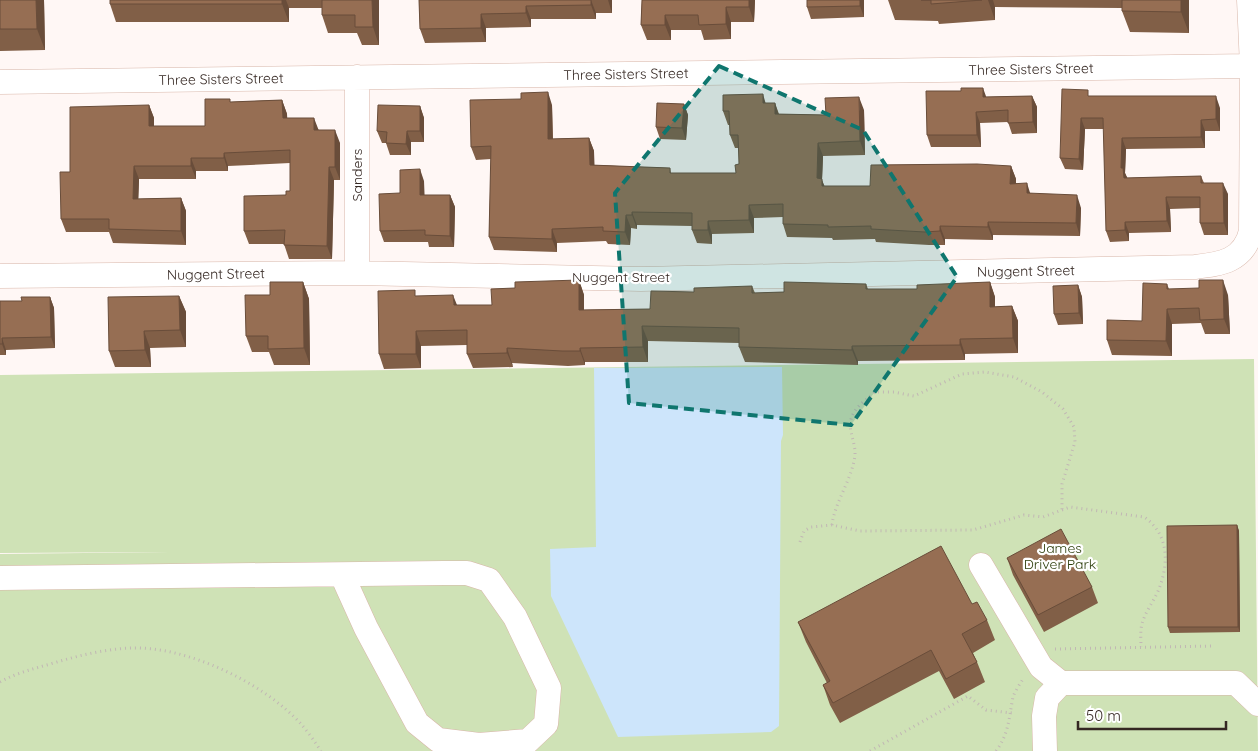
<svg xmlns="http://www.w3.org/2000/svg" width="1258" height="751" font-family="Quicksand,sans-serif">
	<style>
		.green { fill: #cfe2b6 }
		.water { fill: #cde5fb }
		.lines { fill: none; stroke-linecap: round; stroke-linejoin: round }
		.minor-casing { stroke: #d8b6a9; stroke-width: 25 }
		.path { stroke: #c1b7b4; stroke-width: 3; stroke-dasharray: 1 4; stroke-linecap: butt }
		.minor { stroke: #fff; stroke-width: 24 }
		.wall { fill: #815f47 }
		.shaded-wall { fill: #694d3a }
		.building { fill: #966e53; stroke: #694d3a }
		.marked { fill: #0f766e; fill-opacity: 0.2; stroke: #0f766e; stroke-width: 4; stroke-dasharray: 10 6; stroke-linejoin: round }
		.labels { text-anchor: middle; stroke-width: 4.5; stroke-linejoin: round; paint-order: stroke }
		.street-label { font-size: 14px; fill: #342722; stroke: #fff }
		.park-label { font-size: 14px; fill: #2e3f0d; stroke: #fff }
	</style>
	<rect width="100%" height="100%" fill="#fff7f5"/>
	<path class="green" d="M1254 359 1258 751H0V554L170 552 0 553V375Z"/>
	<path class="water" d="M782 367 783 435 781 441 779 726 771 732 618 737 551 596 550 549 596 547 594 368Z"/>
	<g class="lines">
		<defs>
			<path id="minor" d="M357 77V273
				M0 82 1252 66
				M0 276 357 273 641 279 1195 267C1221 264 1244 261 1251 231L1252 66 1249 0
				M981 565 1041 667 1061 683
				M0 578 444 573H467L489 580 515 617 549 688 546 724 528 741 479 745 438 740 417 723 366 628 342 575
				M1045 751 1044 716 1047 698 1061 683H1236L1258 704"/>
		</defs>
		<use href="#minor" class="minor-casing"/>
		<path class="path" d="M832 525C835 501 852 480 855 455 856 440 844 426 855 411 859 404 869 398 875 392H894L914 396 962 374 985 372 1014 377 1042 392 1063 409 1074 427 1075 442 1062 484V510
			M800 542 804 531 811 527 832 525 860 531 973 530 1024 515 1043 517 1070 507 1144 517C1169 534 1169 563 1159 589 1154 601 1145 612 1142 624 1140 631 1141 640 1141 647
			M1055 649 1214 646
			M0 682C18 672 37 668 57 662 81 655 106 649 131 648 187 646 264 683 301 724 308 732 315 742 321 751
			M870 751 968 696 986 710 1012 713
			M996 751C1009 734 1009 717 1013 697 1015 691 1020 684 1023 679"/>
		<use href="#minor" class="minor"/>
	</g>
	<path class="wall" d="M0 0H44L45 50 0 51Z
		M110 0H379V45H362L357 33H328L322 15V8H289V22H116L110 4Z
		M419 0H612V13H596V19H531V27L486 28V42L425 43 420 29Z
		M642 0H755L754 22H731V39L704 40 701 30H671V40H647L641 25Z
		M807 0H864V17L811 19 807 7Z
		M888 0H1189V33L1130 32 1122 11V8L995 7V20L939 24 938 21 895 20Z
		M1032 96 1037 107V133L1012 134 1008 122 980 123 981 147H931L927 135 986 97Z
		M1091 96 1220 108V131H1205V148L1126 149 1125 173 1127 178 1201 176 1204 183 1228 194V235H1204L1200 223V208L1170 209 1171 232 1129 233V241L1110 242 1106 231 1104 129H1085L1083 170 1065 169 1060 158Z
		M521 99 552 105 553 139 589 138 594 151V165L670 168 671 173H736L739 164V148H735L730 135V125H728L723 111 766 103H775L779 114 826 115 864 110 865 155 823 156 822 180 824 186H870L1011 166 1016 179V183L1030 193 1081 208 1080 236 993 235V240L945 239V245H929L876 242 875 239 833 240 832 238 787 237 783 224V217L754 218V233L712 234V244L697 243 692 230V226L637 225V229L631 228 630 245 608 244 606 241 557 243V252L494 250 489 237 491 159 476 160 471 147Z
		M282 100 287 114V118L319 130 340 143V180H334L332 259H289L284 244H249L244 231 290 191V163L228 166V171H196V179H139L138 199 181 198 186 211V245L113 243 109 232H66L61 219 70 172 149 105 154 118V126H205L231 102Z
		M684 104 688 115 686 140 660 139 656 127Z
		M420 106 424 118V142H411V155H390L386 143H382L377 131Z
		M424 181V195H450L455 207 454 247H429L428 242H384L380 231 400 193Z
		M579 280 584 295V310L650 309 694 292 752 286 755 293 784 292 866 284 868 289H917L990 282 995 297V307L1012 306 1018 321V353L965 354V360L858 361V365L745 362 739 347V343L648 341V362H585V365L568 366 512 363 513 367 473 368 467 354V345L421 346V368L384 369 379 354 417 296 457 305H492L515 288Z
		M303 282 309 299 310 365H274L269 352H252L246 336 270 295Z
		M1167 284 1169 289 1228 295 1230 334H1205L1201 323 1172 324V356L1112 355 1107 340 1142 321Z
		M1078 285 1082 297 1083 324 1058 325 1054 314Z
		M179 296 186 312V347L150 348 151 367H115L109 351Z
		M50 297 54 308 55 348 6 350V355H0V301H22Z
		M1237 525 1239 531 1240 632 1170 633 1168 627Z
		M1007 558 1092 587 1098 603 1044 632 1013 575Z
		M972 604 987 620 995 640 973 653 977 662 985 682 954 699 939 671 840 723 830 705 823 685 827 683 806 642 798 622Z"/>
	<path class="shaded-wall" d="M36 0H44L45 50 37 29Z
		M282 0H286L289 8V22L282 4Z
		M372 0H379V45L373 27Z
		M591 0 596 13V19L591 5Z
		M608 0H612V13Z
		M749 0H755L754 22 749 7Z
		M860 0H864V17L860 6Z
		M988 0H993L995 7V20Z
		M1181 0H1189V33L1181 12Z
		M526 6 531 19V27L526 13Z
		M726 7 731 22V39L726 24Z
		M481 14 486 28V42L481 28Z
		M665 15 671 30V40L665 25Z
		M983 88 987 99 983 97Z
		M548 92 552 105 553 152 548 139Z
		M763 94 767 108 763 103Z
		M1032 96 1037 107V133L1033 122Z
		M1216 96 1220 108V131L1216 119Z
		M859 97 864 110 865 155 860 141Z
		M282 100 287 114 288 131 283 118Z
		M775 103 779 116 775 114Z
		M684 104 688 115 686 140 682 128Z
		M149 105 154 118V140L149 126Z
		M420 106 424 118V142L420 131Z
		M976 112 980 123 981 147 977 135Z
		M314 118 319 131 314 130Z
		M1081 118 1085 129 1083 170 1079 159Z
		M1201 120 1205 131V148L1201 137Z
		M335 130 340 143V180L335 167Z
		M407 131 411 142V155L406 144Z
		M589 138 594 151 595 178 590 165Z
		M1122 138 1126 149 1125 173 1128 179 1124 178 1121 168Z
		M818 143 823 156 822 180 827 192 822 188 817 178Z
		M224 153 228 166V171L224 158Z
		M191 158 196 171V179L191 166Z
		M134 166 139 179 138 213 133 199Z
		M1011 166 1016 179 1015 197 1010 184Z
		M329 167 334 180 332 259 327 246Z
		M420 169 424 181 425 206 420 195Z
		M1027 183 1031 196 1027 193Z
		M1223 183 1228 194V235L1224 223Z
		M450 195 455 207 454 247 450 236Z
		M1077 195 1081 208 1080 236 1076 223Z
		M1166 197 1170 209 1171 232 1167 221Z
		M181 198 186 211V245L181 231Z
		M749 205 754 218V233L749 220Z
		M632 212 637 225V229L632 215Z
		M626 215 631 228 630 245 625 232Z
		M708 221 712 234V244L708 230Z
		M988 222 993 235V240L988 227Z
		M1125 222 1129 233V241L1125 230Z
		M940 226 945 239V245L940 231Z
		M552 229 557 243V252L552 239Z
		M579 280 584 295V325L579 310Z
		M1223 280 1228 295 1230 334 1224 319Z
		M303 282 309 299 310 365 304 348Z
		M990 282 995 297V322L990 307Z
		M1078 285 1082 297 1083 324 1079 313Z
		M453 295 459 310 454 305Z
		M179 296 186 312V347L180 330Z
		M50 297 54 308 55 348 51 337Z
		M1012 306 1018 321V353L1013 338Z
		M1167 309 1172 324V356L1166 341Z
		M642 326 648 341V362L643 347Z
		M144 331 150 348 151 367 145 350Z
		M416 331 421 346V368L416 354Z
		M2 338 6 350V355L2 344Z
		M960 339 965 354V360L960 345Z
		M852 346 858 361V365L852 350Z
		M507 348 512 363 513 367 507 353Z
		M580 348 585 362V365L580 351Z
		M1237 525 1239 531 1240 632 1238 627Z"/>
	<path class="building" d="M0 0H36L37 29H0Z
		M110 0H282V4H110Z
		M322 0H372L373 27H355V15H322Z
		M419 0H591V5L526 6V13L481 14V28L420 29Z
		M642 0H749V7H726V24L699 25 698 15H665V25H641Z
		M807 0H860V6L807 7Z
		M921 0H982L931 4V0Z
		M1122 0H1181V12L1122 11Z
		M961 88H983V97L1032 96 1033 122 1008 123V110L976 112 977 135H927L926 91H961Z
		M1062 89 1088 90V96H1216V119L1201 120V137L1122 138 1121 168H1123L1124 178 1201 176V183H1223L1224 223H1200V197H1166L1167 221 1125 222V230L1106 231 1103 118H1081L1079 159 1060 158Z
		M548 92V139L589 138 590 165 670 168V173H736L735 165 739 164 738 135H730L729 111H723V95L763 94V103H775V114L826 115 825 98 859 97 860 141 818 143 817 178 822 179V186H870L871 165 977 164 1011 166 1010 184 1027 183V193L1077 195 1076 223 988 222V227L940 226V231L925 232 871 229V226L828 227V225L783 224V204L749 205V220L708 221V230H692V213L632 212V215H626L625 232 603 231V227L552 229V239L489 237 491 146 471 147 470 100 521 99V93Z
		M205 99H230V102L282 100 283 118H314V130H335V167H329L327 246 284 245 285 230 244 231V196L286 195V191H290V150L224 153V158H191V166H134L133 199 181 198V231L109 229V219H61L60 172H70V107L149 105V126H205Z
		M657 103 684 104 682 128 656 127Z
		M378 105 420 106V131H407L406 144 386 143 387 132 377 131Z
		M420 169V195H450V236L425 235V230L380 231 379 194 400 193V170Z
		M579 280V310L650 309 651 291 694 292V288L752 286V293L784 292V282L866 284V289H917V285L990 282V307L1012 306 1013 338 960 339V345L852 346V350L739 347V328L642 326 643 347 580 348V351H562L507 348V353L467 354V330L416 331V354H379L378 291 415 290V296L453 295 454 305H492L491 289 515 288V282Z
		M1199 280H1223L1224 319 1200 320 1199 308 1167 309 1166 341 1107 340V320L1142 321 1143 283 1167 284V289L1199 288Z
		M270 282H303L304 348 268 349V336H246L245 295H270Z
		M1078 285 1079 313 1054 314 1053 286Z
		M179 296 180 330 144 331 145 350 109 351 108 297Z
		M21 297H50L51 337 2 338V344H0V301H22Z
		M1237 525 1238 627H1168L1167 526Z
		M1061 529 1092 587 1038 615 1007 558Z
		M941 546 972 604 977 602 987 620 962 634 977 662 946 679 931 650 833 703 823 685 830 681 798 622Z"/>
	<path class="marked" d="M719 66 863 130 957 277 851 425 629 403 615 193Z"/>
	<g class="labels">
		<g class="street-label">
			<text transform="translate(1031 69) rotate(-1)" y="5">Three Sisters Street</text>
			<text transform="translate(626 74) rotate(-1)" y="5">Three Sisters Street</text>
			<text transform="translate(221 79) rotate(-1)" y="5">Three Sisters Street</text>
			<text transform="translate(357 175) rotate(-90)" y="5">Sanders</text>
			<text transform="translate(1026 271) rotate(-1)" y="5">Nuggent Street</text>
			<text transform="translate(216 274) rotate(-1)" y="5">Nuggent Street</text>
			<text x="621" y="282">Nuggent Street</text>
		</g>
		<g class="park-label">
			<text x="1060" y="553">James<tspan x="1060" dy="16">Driver Park</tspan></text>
		</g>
	</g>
	<path d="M1078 721v8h148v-8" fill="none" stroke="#342722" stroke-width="2.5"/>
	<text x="1086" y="721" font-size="15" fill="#342722" stroke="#ffffff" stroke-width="4" paint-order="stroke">50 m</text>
</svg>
